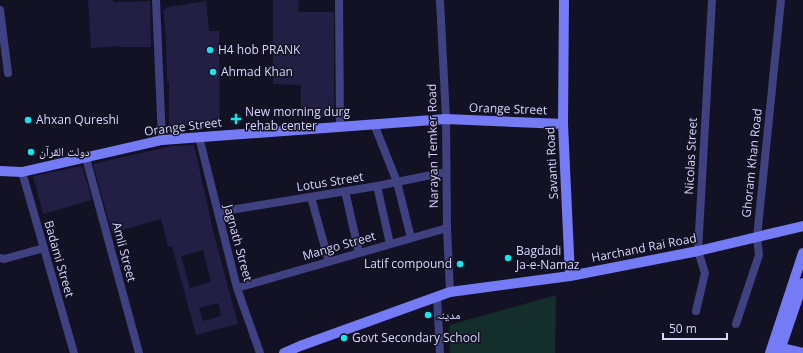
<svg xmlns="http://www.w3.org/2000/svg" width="803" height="353" font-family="'Open Sans','Noto Naskh Arabic',sans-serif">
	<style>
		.green { fill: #142e2b }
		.building { fill: #231e44; fill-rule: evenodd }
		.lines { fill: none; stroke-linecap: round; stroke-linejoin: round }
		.street { stroke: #3f4180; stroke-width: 8 }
		.secondary { stroke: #757bf5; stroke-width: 10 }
		.poi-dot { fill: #11e8ee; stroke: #131124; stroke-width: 1.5 }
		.labels { text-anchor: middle; stroke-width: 3; stroke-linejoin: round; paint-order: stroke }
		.poi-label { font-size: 12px; fill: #d8d7fc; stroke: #131124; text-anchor: start }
		.street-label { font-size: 12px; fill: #d8d7fc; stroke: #131124 }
	</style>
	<rect width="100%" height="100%" fill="#131124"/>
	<path class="green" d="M556 295 555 353H450L449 325Z"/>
	<path class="building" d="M88 0H113V2L150 1 151 47H119V46L91 48Z
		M273 0H299L298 12H334V117H301V85L273 84Z
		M206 1 209 31H219L220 125 169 126V82H167L166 36 163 11 168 7Z
		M194 145 214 234 238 324 196 335 172 246 168 247 161 219 112 233 93 164 172 146ZM203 250 211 282 190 288 181 256ZM218 303 221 316 203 321 199 308Z
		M82 166 92 200 43 214 33 176Z"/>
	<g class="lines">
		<path class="street" d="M156 0 162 140
			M339 0 340 126
			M440 0 446 119 447 228 450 292
			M0 10 8 73
			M374 124 397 182 411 238
			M199 137 237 288 260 353
			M86 158 139 353
			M22 172 74 353
			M377 186 390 244
			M345 191 359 253
			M311 197 329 262
			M218 212 377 186 446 172
			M0 258 4 259 44 248
			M237 288 447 228
			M437 296 440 353
			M696 311 705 273 698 251 712 0
			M736 324 759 255 757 237 781 0"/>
		<path class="secondary" d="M564 0 563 124 570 276
			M0 171 22 172 162 140 446 119 563 124
			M781 348 803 353
			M284 353 300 346 450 292 570 276 698 251 803 226
			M770 353 803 253
			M779 353 803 283"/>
	</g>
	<g class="poi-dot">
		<circle cx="210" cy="50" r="4"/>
		<circle cx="213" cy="72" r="4"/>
		<path d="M234 113h4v4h4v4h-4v4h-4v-4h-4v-4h4z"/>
		<circle cx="28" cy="120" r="4"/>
		<circle cx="31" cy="152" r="4"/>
		<circle cx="508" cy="258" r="4"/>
		<circle cx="460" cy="264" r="4"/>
		<circle cx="428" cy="315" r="4"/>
		<circle cx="344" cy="338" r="4"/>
	</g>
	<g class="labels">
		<g class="poi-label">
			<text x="218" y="54">H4 hob PRANK</text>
			<text x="221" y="76">Ahmad Khan</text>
			<text x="245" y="116">New morning durg<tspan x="245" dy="14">rehab center</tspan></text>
			<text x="36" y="124">Ahxan Qureshi</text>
			<text x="39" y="156">دولت القرآن</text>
			<text x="516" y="255">Bagdadi<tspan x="516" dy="14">Ja-e-Namaz</tspan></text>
			<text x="452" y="268" text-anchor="end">Latif compound</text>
			<text x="436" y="319">مدینہ</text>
			<text x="352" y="342">Govt Secondary School</text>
		</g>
		<g class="street-label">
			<text transform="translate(508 109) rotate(2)" y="4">Orange Street</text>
			<text transform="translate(183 127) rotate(-7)" y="4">Orange Street</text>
			<text transform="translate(433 146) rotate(-91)" y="4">Narayan Temker Road</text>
			<text transform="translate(691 156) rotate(-87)" y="4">Nicolas Street</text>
			<text transform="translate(552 163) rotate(-93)" y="4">Savanti Road</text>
			<text transform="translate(752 163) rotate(-84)" y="4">Ghoram Khan Road</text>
			<text transform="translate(330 182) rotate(-9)" y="4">Lotus Street</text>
			<text transform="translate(238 243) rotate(75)" y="4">Jagnath Street</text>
			<text transform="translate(339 246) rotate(-16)" y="4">Mango Street</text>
			<text transform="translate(644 248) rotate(-11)" y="4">Harchand Rai Road</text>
			<text transform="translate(124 252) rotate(75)" y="4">Amli Street</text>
			<text transform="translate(59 259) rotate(74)" y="4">Badami Street</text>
		</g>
	</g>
	<path d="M663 333v6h64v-6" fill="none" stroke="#d8d7fc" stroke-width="2"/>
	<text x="669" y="333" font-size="12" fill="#d8d7fc" stroke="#131124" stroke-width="3" paint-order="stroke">50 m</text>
</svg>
